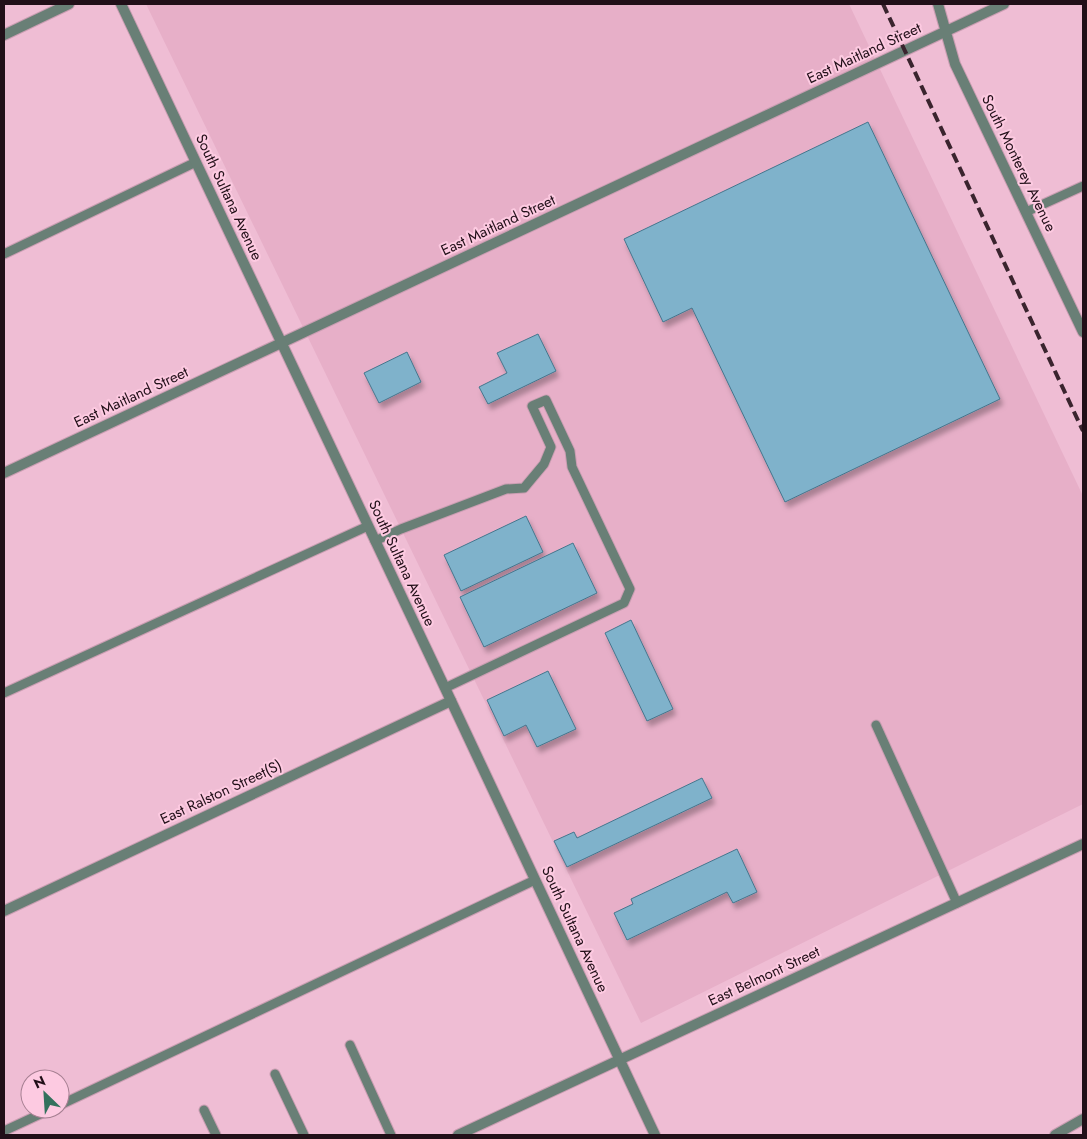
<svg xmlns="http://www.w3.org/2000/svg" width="1087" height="1139" font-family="Jost,sans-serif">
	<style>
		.built { fill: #e7afc8 }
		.building { fill: #7fb2cb; stroke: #44768d; filter: url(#shadow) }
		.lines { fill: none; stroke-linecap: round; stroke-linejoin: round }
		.service-casing { stroke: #ca9eb2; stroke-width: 11 }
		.minor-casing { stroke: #ca9eb2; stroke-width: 12 }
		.tertiary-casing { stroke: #ca9eb2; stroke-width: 12 }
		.service { stroke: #697f76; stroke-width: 9 }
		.minor { stroke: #697f76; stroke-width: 10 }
		.tertiary { stroke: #697f76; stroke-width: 10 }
		.rail { stroke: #3a242e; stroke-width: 4; stroke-dasharray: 10 5; stroke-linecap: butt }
		.labels { text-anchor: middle; stroke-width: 4; stroke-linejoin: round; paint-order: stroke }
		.street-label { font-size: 15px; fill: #210f18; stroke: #fdcae1 }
	</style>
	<defs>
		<filter id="shadow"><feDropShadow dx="3" dy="5.5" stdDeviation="2.5" flood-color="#0004"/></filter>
	</defs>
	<rect width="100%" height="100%" fill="#efbdd4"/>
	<path class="built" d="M146 4H849L1083 496V804L641 1023Z"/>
	<path class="building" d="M868 122 1000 399 785 502 692 308 663 322 624 239Z
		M538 334 556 371 488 404 479 387 507 373 497 353Z
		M407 352 421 382 379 403 364 373Z
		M526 516 543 552 461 591 444 555Z
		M573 543 597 593 484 647 460 597Z
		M631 620 673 709 647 721 605 633Z
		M548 671 576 729 537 747 526 725 504 736 487 700Z
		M702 778 712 798 567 867 554 841 574 832 577 838Z
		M737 849 757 892 733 903 727 892 627 940 614 913 633 904 631 899Z"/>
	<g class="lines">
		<defs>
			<path id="service" d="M1026 212 1083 186
				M4 254 196 162
				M375 541 401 529 506 489 524 488 544 464 551 447 532 406 546 400 570 451 572 467 630 589 624 603 445 688
				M4 693 368 526
				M876 725 957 903
				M350 1045 391 1135
				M275 1074 304 1135
				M60 1105 535 880
				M204 1110 216 1135
				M4 1131 51 1109"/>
			<path id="minor" d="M938 4 955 64 1083 332
				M4 35 69 4
				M4 473 1004 4
				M4 911 451 701
				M458 1135 1083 844
				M1055 1135 1083 1119"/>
			<path id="tertiary" d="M121 4 445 688 655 1135"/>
		</defs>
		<use href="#service" class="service-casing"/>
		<use href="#minor" class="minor-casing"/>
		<use href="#tertiary" class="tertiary-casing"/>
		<use href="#service" class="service"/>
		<use href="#minor" class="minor"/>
		<use href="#tertiary" class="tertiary"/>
		<path class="rail" d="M883 4 1083 431"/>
	</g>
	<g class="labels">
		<g class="street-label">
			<text transform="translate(864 53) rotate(-25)" y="5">East Maitland Street</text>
			<text transform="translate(1019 163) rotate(64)" y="5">South Monterey Avenue</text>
			<text transform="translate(229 197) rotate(65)" y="5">South Sultana Avenue</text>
			<text transform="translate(498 225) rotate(-25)" y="5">East Maitland Street</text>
			<text transform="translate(131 397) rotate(-25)" y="5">East Maitland Street</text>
			<text transform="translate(402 563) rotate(65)" y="5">South Sultana Avenue</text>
			<text transform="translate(221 792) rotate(-25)" y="5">East Ralston Street(S)</text>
			<text transform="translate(575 929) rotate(65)" y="5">South Sultana Avenue</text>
			<text transform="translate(764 976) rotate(-25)" y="5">East Belmont Street</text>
		</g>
	</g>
	<rect width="1087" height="1139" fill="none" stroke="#210f18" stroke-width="10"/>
	<g transform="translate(45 1094) rotate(335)"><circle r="24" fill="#fdcae1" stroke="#a57f91"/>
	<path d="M0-4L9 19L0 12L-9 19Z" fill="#34715d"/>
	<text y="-8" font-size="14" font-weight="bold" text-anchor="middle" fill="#210f18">N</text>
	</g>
</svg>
